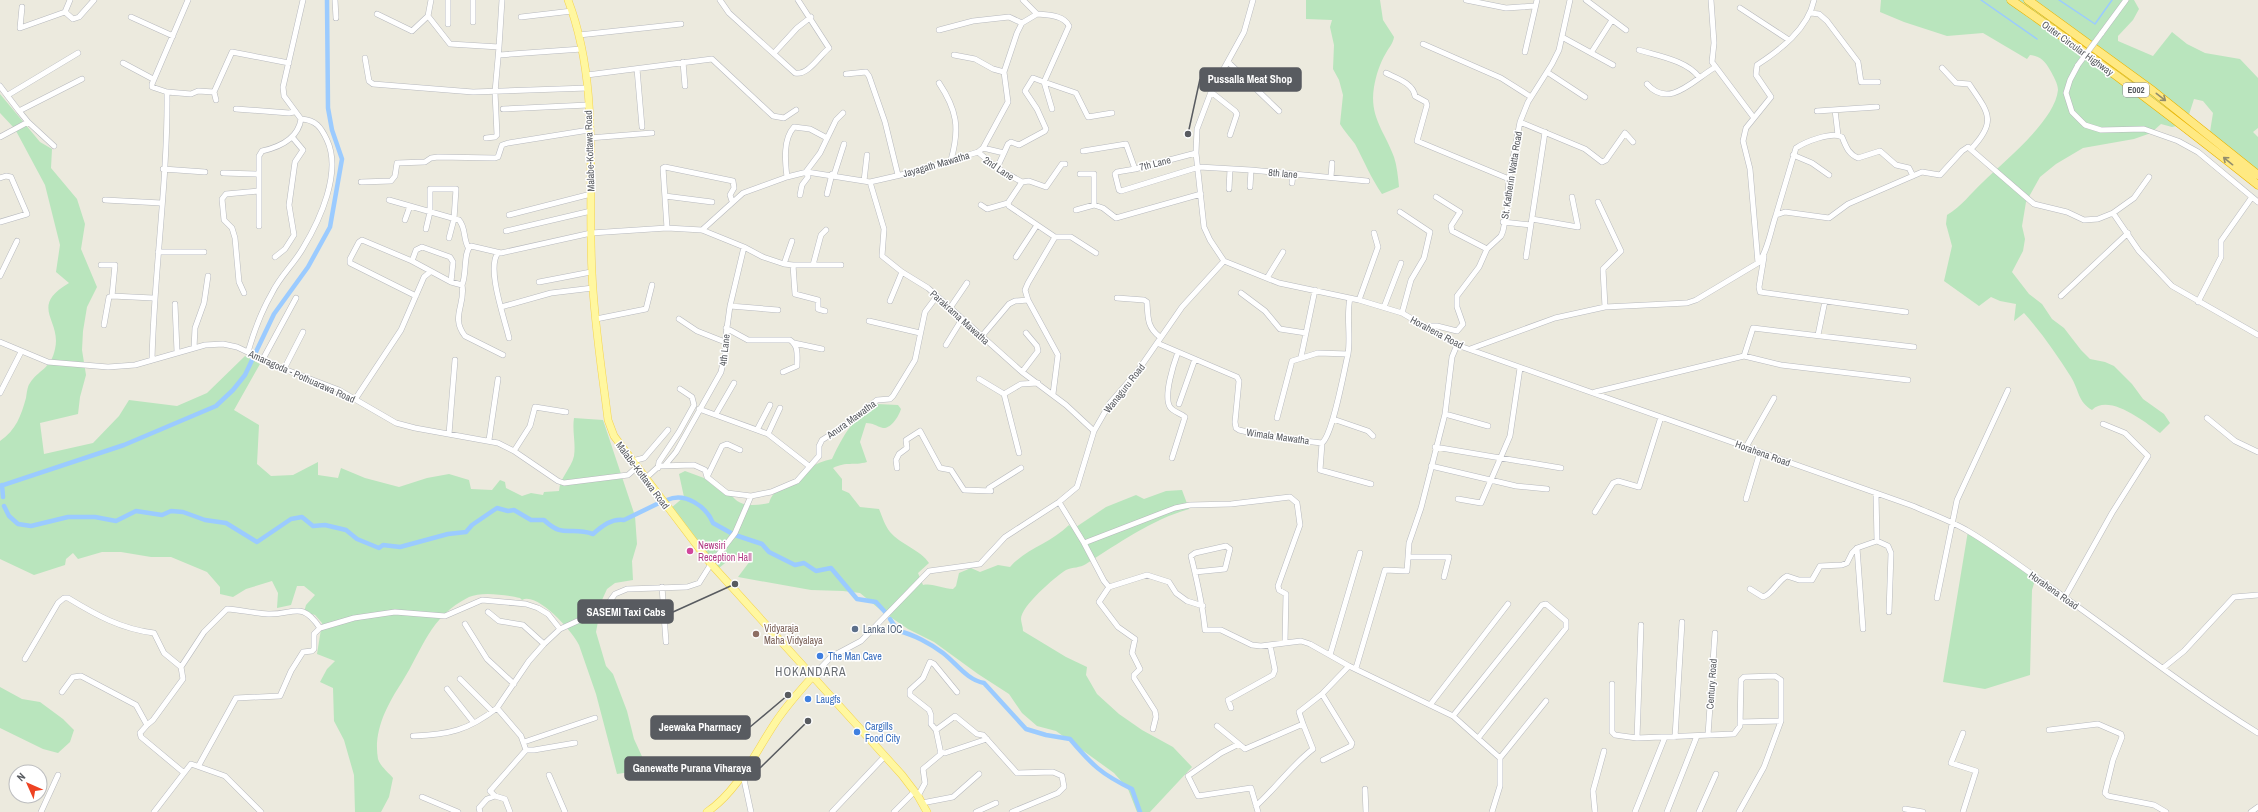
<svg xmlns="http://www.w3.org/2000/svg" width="2258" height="812" font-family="'Archivo Narrow',sans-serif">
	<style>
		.green { fill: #b9e5bd }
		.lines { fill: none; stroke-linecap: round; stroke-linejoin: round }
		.stream { stroke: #9bcbff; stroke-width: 1.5 }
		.canal { stroke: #9bcbff; stroke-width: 4.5 }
		.minor-casing { stroke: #b7b9be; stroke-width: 6 }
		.major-casing { stroke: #f5d44e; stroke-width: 8 }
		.highway-casing { stroke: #eab400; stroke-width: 9 }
		.minor { stroke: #fff; stroke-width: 5 }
		.major { stroke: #fff7a0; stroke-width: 7 }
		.highway { stroke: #ffe982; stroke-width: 8 }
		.minor-bridge-casing { stroke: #b7b9be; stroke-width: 6; stroke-linecap: butt }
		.minor-bridge { stroke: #fff; stroke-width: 5 }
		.oneway { stroke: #928d6c }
		.hotel-dot { fill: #d1479c; stroke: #fff; stroke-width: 1.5 }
		.service-dot { fill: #5c6f8a; stroke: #fff; stroke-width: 1.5 }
		.education-dot { fill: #8d6e63; stroke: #fff; stroke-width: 1.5 }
		.shop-dot { fill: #3f7fe0; stroke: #fff; stroke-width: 1.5 }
		.labels { text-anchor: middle; stroke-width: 3; stroke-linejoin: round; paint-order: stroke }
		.shield { fill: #fff; stroke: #8a8c90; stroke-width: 1 }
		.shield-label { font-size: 9px; font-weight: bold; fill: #585b60 }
		.street-label { font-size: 10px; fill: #585b60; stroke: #fff }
		.hotel-label { font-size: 10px; fill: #b23c85; stroke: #fff; text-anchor: start }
		.education-label { font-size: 10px; fill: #785e54; stroke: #fff; text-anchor: start }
		.service-label { font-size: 10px; fill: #4e5e75; stroke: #fff; text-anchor: start }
		.shop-label { font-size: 10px; fill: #366cbe; stroke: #fff; text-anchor: start }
		.quarter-label { font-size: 12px; letter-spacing: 1px; fill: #696d72; stroke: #fff }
		.leader { fill: none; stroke: #585b60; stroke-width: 1.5 }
		.callout-dot { fill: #585b60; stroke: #fff; stroke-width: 1.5 }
		.callout { fill: #585b60; stroke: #585b60; stroke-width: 1.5 }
		.callout-label { font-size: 11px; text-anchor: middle; font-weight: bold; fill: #fff }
	</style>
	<rect width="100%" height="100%" fill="#eceade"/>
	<path class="green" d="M1306 0H1380L1383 20 1394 37C1393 44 1389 47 1386 53 1380 63 1376 75 1374 87 1369 117 1385 132 1394 157 1397 166 1398 177 1399 187L1382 194C1371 178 1364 161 1355 144 1350 137 1344 131 1340 124L1343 95 1339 80 1333 69 1334 45 1330 27 1332 20 1306 19Z
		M1881 0H2134L2139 9 2133 20 2118 36V41L2153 56 2172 32 2187 44 2205 53 2240 59 2258 78V128L2253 132 2258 137V178L2241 168 2211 143 2209 138 2213 113 2203 101 2194 99 2186 124 2172 127 2161 124 2151 133 2134 139 2083 148 2056 164 2040 177 2026 202 2022 226 2025 239 2023 251 2012 272 2029 294 2042 304 2052 319 2064 328 2081 350 2090 359 2105 362 2114 366 2132 384 2143 399 2164 414 2170 423 2160 433C2145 422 2109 393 2092 410 2078 402 2079 390 2071 377 2057 355 2042 333 2024 313L2014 321 2016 304 2000 301 1991 297 1979 306 1944 281 1952 246 1946 224 1947 215C1962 206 1970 194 1983 182 2004 161 2055 121 2058 90 2058 84 2053 75 2050 70 2045 61 2040 56 2030 55L2027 59 1983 33 1947 36 1904 22 1880 12Z
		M0 94 40 142 52 149 51 168 77 199 85 224 81 249 97 287 87 307 83 331 82 350 86 375 80 397 78 414 40 423 44 454 93 443 119 416 129 400 177 406 207 393 245 356 260 364 234 410 259 425 257 464 271 476 293 475 318 462V475L338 478 341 468 365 478 399 487 427 478 449 474 469 480 471 489 492 490 500 480 505 482 506 488 522 496 531 493 543 495 544 492 559 491C560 477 571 469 574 456 576 443 572 431 574 418L603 420 635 516 637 544 632 561 633 580 615 583 607 589 602 600 596 632 606 666 613 674 627 711 634 739 645 763 630 772 617 774 596 694 579 645C574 633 537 591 522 600L520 598C506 595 482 591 469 597 429 617 423 649 402 682 387 705 373 731 378 759 380 766 389 773 393 778L389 797 381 812H355L354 775 344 740 334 721 333 688 320 682 327 669 335 661 317 654 322 623 315 615 304 612 306 605 315 595 304 586H297L291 605 277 608 278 593 272 581 246 589 233 597 220 594V587L207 572 171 557H151L121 552H102L78 559 73 553 66 559 65 565 34 575 0 559V441C16 430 21 416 26 398 27 393 27 387 30 383 38 370 51 369 55 349 62 320 28 307 69 283L56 272 60 245 45 185 15 129 0 113Z
		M877 404 898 405 901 409C899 416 891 429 883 428 876 426 873 423 866 423L860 442 867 462C853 466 847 461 833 468L842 479V490L849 493 860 507 879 509C882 516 885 526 890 532 901 545 921 550 929 563L918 573 923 585C933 583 943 589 953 589L956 586 959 573 971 568 980 572 998 565 1010 567C1027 548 1051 543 1069 525L1073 529 1106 507 1136 495 1144 499 1166 491 1182 490 1189 509C1151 520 1119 543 1086 564 1080 568 1073 567 1066 570 1055 577 1021 606 1021 619 1021 622 1023 627 1023 631L1066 657 1087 667 1086 675 1097 694 1119 714 1142 730 1173 747 1192 767 1150 812H1137L1128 789 1114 773 1056 731 1037 726 1022 713 1009 694 978 674 934 642 908 629 883 612 860 593 843 591 811 590 738 577 750 561 745 555H735L719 568 671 508 684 497 679 474 685 471 704 478 720 491 730 493C739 508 754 506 769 503 774 487 785 489 797 482 803 479 805 473 809 469 816 463 824 461 832 459 844 434 852 419 877 404Z
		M1968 531 2036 577 2032 590 2030 675 1985 689 1943 682Z
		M0 687 22 699 40 702 63 719 74 730 70 742 58 753 43 749 0 728Z"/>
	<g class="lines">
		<path class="stream" d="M1981 0 2037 39
			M2059 0 2095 24 2112 0"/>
		<path class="canal" d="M2 485 3 497
			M0 486 124 445 216 406 233 390 245 375 274 314 308 267 330 227 342 159 332 130 328 108 327 0
			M667 500C685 492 706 506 713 523L731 533
			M4 506 9 516 18 524 31 526 68 517H95L116 521 136 511 162 515 171 511 183 512 205 520 226 523 257 542 291 519 302 517 313 526 325 525 346 530 357 539 379 548 383 545 400 547 448 534 466 532 472 525 497 508 508 511 514 510 531 520H544C564 539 569 526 593 534 602 526 612 518 624 520L659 503
			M735 535 762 544 769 552 795 565 804 563 816 571 831 568 857 599 876 602 886 613
			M890 619 898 631C913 634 931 644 943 653 956 663 967 680 984 683L1026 729 1046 735 1070 739C1092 765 1101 774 1132 789L1140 812"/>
		<defs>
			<path id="minor" d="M188 0 152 84V87L167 92 191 94 198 91 214 92 216 100
				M335 0 336 18
				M431 0 428 16 450 44 499 47 502 0
				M448 0V24
				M720 0 729 13 795 73C808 76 820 55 829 48L798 0
				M1466 0 1506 8 1535 6
				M1586 0 1626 30
				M1711 0 1714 43 1712 62 1754 118
				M22 7 20 28 65 12 70 0
				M1740 8 1789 40
				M65 12 73 19 79 17 94 0
				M1811 13 1819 14 1827 21 1858 62 1861 82H1878
				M377 14 412 31 428 16
				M131 17 173 36
				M521 17 572 11
				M473 22V0
				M939 30 973 21 1009 17 1022 23
				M2101 34 2126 0
				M579 35 681 24
				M1562 37 1613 65
				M1423 44 1501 78 1531 97
				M1639 50C1658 56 1686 60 1699 77
				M775 52 797 28 811 17
				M1525 52 1537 0
				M1591 53 1612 20
				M499 55 582 49
				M954 55 975 59 993 69 1004 72
				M365 58 369 81 373 84 473 92 588 88
				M683 62 685 86
				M1228 62 1279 111
				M123 63 153 79
				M2078 65 2070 80 2066 93 2072 112 2085 125 2101 130 2144 129 2178 141 2198 152 2258 202
				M1942 68 1956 83 1969 84C1988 112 1998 121 1971 149
				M637 69 642 127
				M1547 72 1585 97
				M1386 73C1396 78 1413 83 1415 96L1426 102 1427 105 1417 141 1509 179
				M846 74 866 72 869 76 885 122 898 175
				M587 75 712 59 773 116 784 118 796 110
				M1044 82 1076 93 1088 117 1112 113
				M1044 82 1052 109
				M939 83C957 110 960 128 951 160
				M1647 84C1669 109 1692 81 1714 68
				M0 86 19 111 82 79
				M214 92 232 52 289 63
				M1211 92 1235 111 1237 114 1230 135
				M8 95 78 53
				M236 109 289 113 294 112
				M503 109 588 105
				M1835 110 1838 135
				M19 111 28 122 54 146
				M1817 111 1877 107
				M1520 122 1585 149 1602 162 1606 160 1625 133 1633 142
				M0 137 28 122
				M486 138 495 137 497 135 495 92 499 47
				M589 138 652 133
				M983 148 1004 153 1008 144 1011 142 1019 145 1045 131 1046 129 1037 109 1025 91 1033 78 1044 82 1069 26C1064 15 1048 15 1037 14
				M1083 151 1126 144 1135 169 1196 153
				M978 152 997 168 1022 182
				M1793 155 1812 163 1829 175
				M997 168 1004 153
				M163 169 205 172
				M1135 169 1117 172 1115 174 1119 190 1121 191 1199 167 1251 170 1367 181
				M223 173 258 174
				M805 173 820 153 836 120 843 113
				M1080 174H1094V205L1103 208 1116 218 1201 194
				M834 175 844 144
				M787 177C785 161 783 139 794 127L810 129 827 138
				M1331 177 1332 163
				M0 178 6 176 11 177 27 214 0 222
				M864 181 867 155
				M361 182 391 181 395 176 397 163 425 162 431 158 438 157 495 158 498 157 502 145 508 143 589 130
				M870 182 884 229 882 256 902 272 928 288 1022 372 1066 405 1094 431
				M1292 183 1293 174
				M1250 187 1251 170
				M1229 189 1230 169
				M827 194 832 174
				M800 195 802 185 808 177 807 172
				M665 196 712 202
				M1436 197 1460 212 1451 226 1452 231 1487 249
				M105 200 161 203
				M389 200 459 220C466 228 463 238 468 247
				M1598 202 1621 251 1603 269 1605 307
				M981 205 987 209 1008 203
				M1076 210 1094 205
				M1400 212 1430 232 1424 258 1411 280 1402 313
				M2113 213 2134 198 2149 177
				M509 215 591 194
				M1776 215 1796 148C1805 142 1832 131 1842 137 1846 146 1848 154 1858 158L1880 151 1896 165 1909 168 1913 176
				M1532 219 1578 227 1572 197
				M405 220 410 206
				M1503 222 1531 225
				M259 226V156L262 151C280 147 298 139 301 119
				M667 228 663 168 665 167 733 181 734 188 730 195 732 201
				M426 229 430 212V189H456L454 219 449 238
				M702 230 743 193 787 177 807 172 870 182 918 171 978 152 983 148 1008 102 1004 72 1017 33 1022 23 1037 14 1023 0
				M506 231 591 211
				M1055 237H1071L1096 253
				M158 252H204
				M498 253C486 268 505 320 509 338
				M275 257 285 249 294 235 289 205 295 162 303 150 293 138
				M1016 257 1037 225
				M1526 257 1545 132
				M1764 257 1759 287 1760 292 1906 312
				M412 261 416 250 422 247 450 257 453 262 451 282
				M1224 261 1279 283 1359 300 1402 313 1457 345 1913 506C1931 514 1951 521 1968 531 1997 548 2025 570 2053 589 2121 637 2187 689 2258 733
				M1758 263 1750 169 1743 141 1746 128 1771 97 1756 75 1757 65C1780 50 1808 29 1814 0
				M784 264 792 241
				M101 265H115L112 296
				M793 265 795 294 818 300V309L825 311
				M813 265 821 235 826 230
				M0 276 17 241
				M1267 278 1283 252
				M539 282 591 272
				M462 285C466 304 450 317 465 336L503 355
				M244 293 239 282 235 238 232 228 224 220 222 199 226 194 258 191
				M1241 293 1265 311 1280 329 1306 333
				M416 296 350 263V259L359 242 362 240 412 261 451 282 462 285C467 275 463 251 471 246L501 253 591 233 667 228 702 230 744 247 763 257 784 264 793 265H841
				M2061 296 2128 233
				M1117 298 1144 300 1147 302C1148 318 1147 327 1160 337
				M1028 300 1058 355 1053 394
				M1359 300 1378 247 1374 233
				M890 301 902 272
				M2198 302 2221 257V241L2252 197
				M175 304 177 352
				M730 306 778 310
				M501 307 551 293 593 288
				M1384 307 1401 263
				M950 308 967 283
				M596 319 646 309 652 285
				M679 319 697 331 725 342
				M869 321 920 333
				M104 325 109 297 112 296 153 298
				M1424 326H1437L1457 331 1463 324 1457 307V296L1479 267 1487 249 1501 236 1503 231 1507 210 1509 179 1520 122 1528 102 1552 64 1559 50 1570 0
				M726 328 748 340H790C799 346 797 356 797 366L783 372
				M1818 335 1825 301
				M982 336 1009 304 1015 301 1028 300 1025 290 1028 283 1055 237 1009 206 1008 203 1022 182 1029 181 1046 187 1062 164H1065
				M0 342 48 362 108 367 135 365 205 345 223 344 237 347 284 369 339 390 396 423 415 428 498 443 514 451 558 481 564 483 628 475 637 467
				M794 343 822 349
				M1157 343 1237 377 1239 381 1235 422 1236 428 1239 430 1269 437 1322 443C1333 434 1344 371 1348 354 1351 335 1346 317 1350 298
				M946 345 962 319
				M194 348 195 328 204 303 208 276
				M1470 349 1555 318 1605 307 1687 303 1696 300 1758 263C1767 254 1771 229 1776 215L1785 212 1829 218 1848 204 1922 172 1940 175 1962 151 1968 147 2034 204 2067 212 2084 220 2098 219 2113 213 2139 251 2172 286 2258 335
				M248 352C254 331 261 312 272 293 280 276 294 264 303 248 320 220 342 172 327 140 321 127 316 120 301 119L284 96 283 87 303 0
				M1744 356 1753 328 1914 347
				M1301 357 1315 290
				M263 359 296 298
				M152 360C154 271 168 181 167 92
				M284 369 303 332
				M1022 372 1038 351 1037 346 1026 333
				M979 379 1004 394
				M1595 392 1744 356 1781 365 1908 380
				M0 393 21 352
				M356 398 401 330 424 277 430 272
				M1179 404 1195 359
				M699 409 768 434 809 466
				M716 414 734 383
				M1445 414 1488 426
				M1277 418 1292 361 1318 353 1348 354
				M2207 418 2235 441 2258 452
				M1333 419 1368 431 1373 436
				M757 430 770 405
				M449 434 455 360
				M768 434 780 408
				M489 440 498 379
				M1322 443 1320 470 1371 484
				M1435 447 1561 468
				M1746 447 1774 398
				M514 451 530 426 535 407 566 412
				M1019 453 1004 394 1021 384 1038 383
				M1172 458 1185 417C1181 413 1173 412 1170 407 1163 396 1174 363 1178 352
				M632 461 644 458 668 430
				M666 464 676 452 721 372 725 354V342L730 306 744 247
				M1431 466 1516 486 1547 489
				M658 468 659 462 679 432 694 405 692 397 680 389
				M897 468 896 460 899 454 907 448 906 440 920 431 940 468 951 470 964 490 991 491
				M707 477 722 446 727 444 740 450
				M646 478 659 466 694 465 705 470 707 477 727 493 751 496 771 492 797 481 819 456V446L822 440 849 423 877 400 890 399 893 396 915 360 925 312 937 296
				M989 488 1021 468
				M1458 499 1481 503 1510 436 1520 368
				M1746 499 1760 452
				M1059 502 1084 543 1104 581 1109 587 1147 575 1169 582 1176 593 1187 601 1203 606
				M1595 512 1613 483 1618 481 1639 487 1661 417
				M1877 541 1888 546 1891 553 1889 612
				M1084 543 1175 508 1190 505 1231 504 1290 497 1297 503 1300 525 1278 586 1279 590 1286 594 1285 642
				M1857 548 1863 629
				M1408 557H1449L1444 577
				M1195 572 1225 569 1230 549 1226 546 1195 553 1191 556C1197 581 1203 605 1205 630H1221L1252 645 1261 646 1301 641 1310 644 1349 666 1453 716 1500 758V786L1492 812
				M662 587 666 642
				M1109 587 1099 602 1118 627 1135 639 1132 653 1140 669 1134 675V678L1155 711 1156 717 1153 729
				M1750 589 1763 597C1773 594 1777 581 1787 576L1799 580H1812L1820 566 1842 565 1847 563 1852 553 1857 548 1877 541 1876 494
				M2065 597 2112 513 2148 456 2125 433 2103 424
				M1937 598 1957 500 2008 390
				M488 612 499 621 523 625 544 644
				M465 624 487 659 514 684
				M1641 625 1637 738 1734 734 1740 726 1741 680 1744 677 1775 676 1781 680V721L1764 767 1739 812
				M1330 655 1360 553
				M25 659 58 603 64 598H68C96 615 121 629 154 633L164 653 181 667
				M1356 668 1385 570 1407 571 1409 543 1421 508 1445 414 1452 357 1457 345
				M2163 668 2184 651 2234 597 2258 595
				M812 677 831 657 861 641 929 571 980 564 1005 537 1059 502 1077 487 1094 431 1110 403 1137 372 1182 307 1224 261 1210 240 1204 227 1196 153 1197 129 1211 92 1244 32 1253 0
				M460 679 492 711
				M1612 684V732L1615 735 1637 738
				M447 689 474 723
				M62 692 73 677 81 676 136 705 147 725 153 720 183 679 181 667 204 632 227 609C240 610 254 613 268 614 294 615 301 600 320 628L354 618 395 612 445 616 482 600 526 604 538 608 548 614 560 629
				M1322 694 1352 743 1351 746 1323 760
				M1430 705 1508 604
				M1231 708 1228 700 1273 675 1275 670 1270 645
				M1453 716 1542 605 1546 604 1566 621V628L1479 737
				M1740 722 1781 721
				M147 725 140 733 141 737 183 772
				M1217 726 1239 744
				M936 730 955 716 977 734 983 735 1017 773 1053 772 1062 776 1064 787 1058 793 1012 812
				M2049 730 2098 724 2121 734 2122 737 2113 760 2105 793 2108 796 2154 805 2166 812
				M1708 735 1715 633
				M413 736C448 735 469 730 497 708
				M1675 737 1682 622
				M524 742 595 718
				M526 750H534L575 743
				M940 752 945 753 987 739
				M1500 758 1546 701
				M199 765 236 698 280 696 291 671 303 652 312 651 314 649V634L320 628
				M549 775 565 812
				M743 775 751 812
				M1365 789 1366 812
				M918 796 925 783 923 769 941 754 936 730 931 724V715L929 710 910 695V690L923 678 930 662 934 664 957 692
				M422 797 458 812
				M922 803 953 797 979 774
				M1256 806C1276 788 1292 765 1313 749L1303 724
				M1905 809 1923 812
				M41 812 58 775
				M154 812 191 764 225 776 261 812
				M480 812 479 808 487 799 495 796
				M510 812 505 799 495 796 490 791 526 750 521 736 497 708 529 661 544 644 560 629 604 609 615 594 627 589 687 587 699 583 711 564 735 533 751 496
				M832 812 885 756
				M894 812 915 791
				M976 812 996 803
				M1258 812 1251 788 1198 796 1188 776 1221 753 1239 744 1245 749 1303 724 1299 712 1322 694 1349 666
				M1595 812 1593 791 1604 751
				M1635 812 1665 737
				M1667 812 1697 736
				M1699 812 1716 774
				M1963 812 1976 771 1951 763 1963 733
				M2251 812 2258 807"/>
			<path id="major" d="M568 0C601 86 587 183 592 273 594 322 602 371 608 420L614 436 711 564 902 775 918 796 927 812
				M707 812C738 791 755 753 775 723 786 706 799 692 812 677"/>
			<path id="highway" d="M2011 0C2096 59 2178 121 2258 185
				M2028 0 2153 91 2258 175"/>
		</defs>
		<use href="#minor" class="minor-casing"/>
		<use href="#major" class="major-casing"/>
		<use href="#highway" class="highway-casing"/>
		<use href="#minor" class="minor"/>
		<use href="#major" class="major"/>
		<use href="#highway" class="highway"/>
		<defs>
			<path id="minor-bridge" d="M2078 65 2101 34"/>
		</defs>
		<use href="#minor-bridge" class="minor-bridge-casing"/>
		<use href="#minor-bridge" class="minor-bridge"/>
	</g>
	<defs><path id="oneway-shaft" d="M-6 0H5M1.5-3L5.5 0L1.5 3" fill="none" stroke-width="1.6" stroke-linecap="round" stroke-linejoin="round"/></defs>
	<g class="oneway">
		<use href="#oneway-shaft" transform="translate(2161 97) rotate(38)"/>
		<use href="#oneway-shaft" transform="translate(2228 161) rotate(-141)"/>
	</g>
	<circle class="hotel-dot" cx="690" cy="551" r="4"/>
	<circle class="service-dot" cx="855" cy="629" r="4"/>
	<circle class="education-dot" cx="756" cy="634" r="4"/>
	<g class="shop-dot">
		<circle cx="820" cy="656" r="4"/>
		<circle cx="808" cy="699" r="4"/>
		<circle cx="857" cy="732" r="4"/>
	</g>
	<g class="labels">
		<rect class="shield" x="2123" y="83" width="26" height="14" rx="3"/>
		<g class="shield-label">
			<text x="2136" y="93">E002</text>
		</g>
		<g class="street-label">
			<text transform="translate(2078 48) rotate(36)" y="4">Outer Circular Highway</text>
			<text transform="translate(589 151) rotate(-92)" y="4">Malabe-Kottawa Road</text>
			<text transform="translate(1155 163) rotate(-14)" y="4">7th Lane</text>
			<text transform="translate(936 164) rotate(-16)" y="4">Jayagath Mawatha</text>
			<text transform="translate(999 168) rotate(34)" y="4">2nd Lane</text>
			<text transform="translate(1283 173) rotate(5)" y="4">8th lane</text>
			<text transform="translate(1511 175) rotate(-81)" y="4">St. Katherin Watta Road</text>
			<text transform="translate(960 317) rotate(42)" y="4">Parakrama Mawatha</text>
			<text transform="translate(1437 332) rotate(28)" y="4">Horahena Road</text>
			<text transform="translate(724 350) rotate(-84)" y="4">4th Lane</text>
			<text transform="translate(302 376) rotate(24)" y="4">Amaragoda - Pothuarawa Road</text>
			<text transform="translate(1124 388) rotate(-52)" y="4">Wanaguru Road</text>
			<text transform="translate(851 419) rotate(-36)" y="4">Anura Mawatha</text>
			<text transform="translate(1278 436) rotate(8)" y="4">Wimala Mawatha</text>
			<text transform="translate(1763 453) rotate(20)" y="4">Horahena Road</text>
			<text transform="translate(643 475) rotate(53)" y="4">Malabe-Kottawa Road</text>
			<text transform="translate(2054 590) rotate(35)" y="4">Horahena Road</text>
			<text transform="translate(1711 684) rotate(-86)" y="4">Century Road</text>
		</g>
		<g class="hotel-label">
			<text x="698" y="549">Newsiri<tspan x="698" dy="12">Reception Hall</tspan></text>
		</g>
		<g class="education-label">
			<text x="764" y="632">Vidyaraja<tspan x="764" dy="12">Maha Vidyalaya</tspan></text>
		</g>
		<g class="service-label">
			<text x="863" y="633">Lanka IOC</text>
		</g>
		<g class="shop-label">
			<text x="828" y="660">The Man Cave</text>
			<text x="816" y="703">Laugfs</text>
			<text x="865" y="730">Cargills<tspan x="865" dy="12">Food City</tspan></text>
		</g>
		<g class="quarter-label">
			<text x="811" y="676">HOKANDARA</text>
		</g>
	</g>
	<path class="leader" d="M1188 134L1200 79M735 584L673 612M788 695L750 727M808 721L760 768"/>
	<g class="callout-dot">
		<circle cx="1188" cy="134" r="4"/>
		<circle cx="735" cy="584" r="4"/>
		<circle cx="788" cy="695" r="4"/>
		<circle cx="808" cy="721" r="4"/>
	</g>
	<g class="callout">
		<rect x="1200" y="68" width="101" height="23" rx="4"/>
		<rect x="578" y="600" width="95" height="23" rx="4"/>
		<rect x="651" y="716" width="99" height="23" rx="4"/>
		<rect x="625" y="757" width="135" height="23" rx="4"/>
	</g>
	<g class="callout-label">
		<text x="1250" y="83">Pussalla Meat Shop</text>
		<text x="626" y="616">SASEMI Taxi Cabs</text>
		<text x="700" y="731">Jeewaka Pharmacy</text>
		<text x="692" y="772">Ganewatte Purana Viharaya</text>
	</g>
	<g transform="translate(28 784) rotate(315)"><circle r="19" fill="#ffffff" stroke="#bcbdbf"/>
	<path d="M0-3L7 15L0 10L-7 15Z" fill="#ee4222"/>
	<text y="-6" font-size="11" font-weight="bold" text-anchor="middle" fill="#585b60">N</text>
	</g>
</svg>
